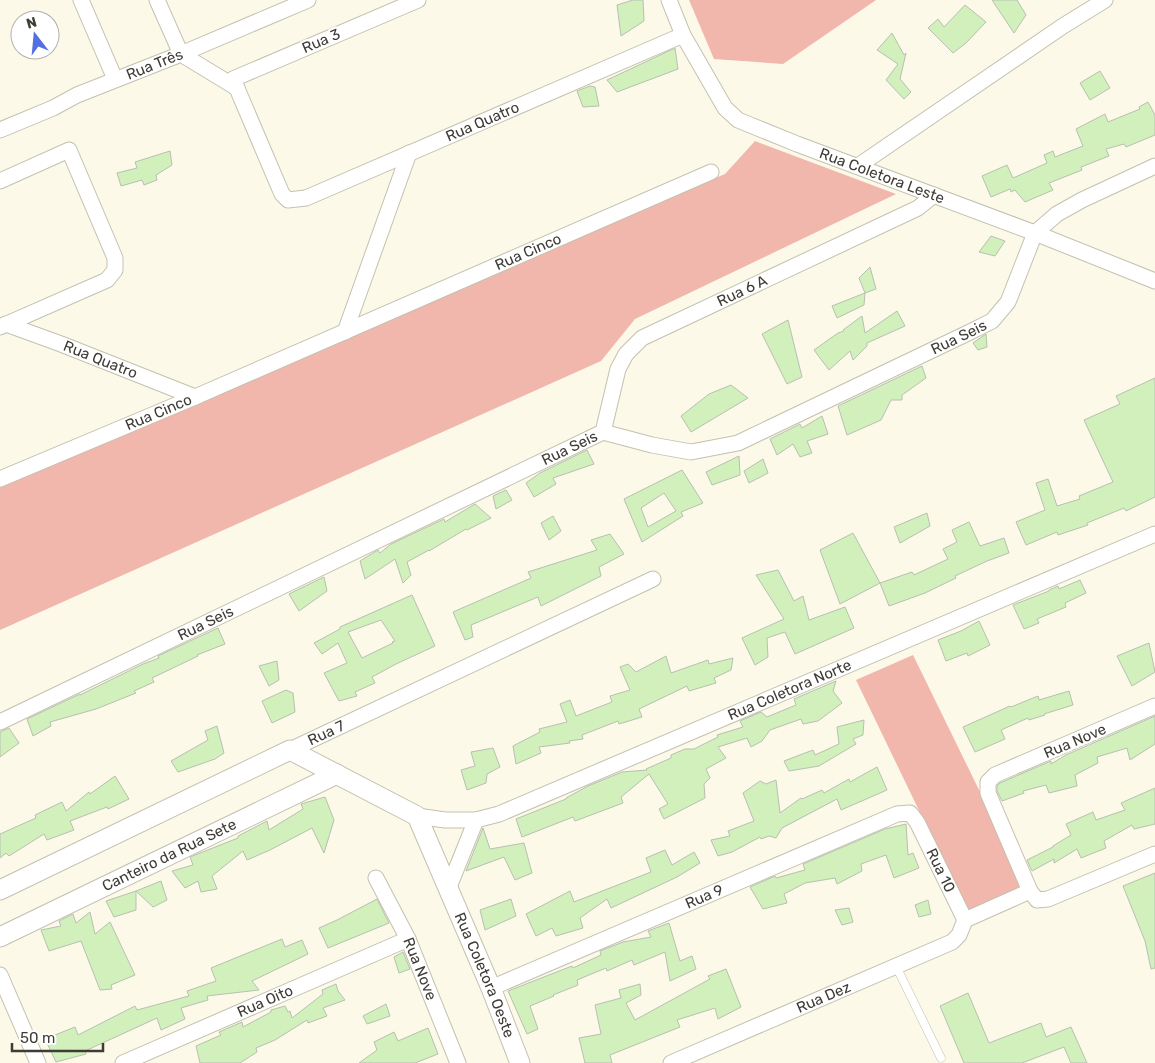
<svg xmlns="http://www.w3.org/2000/svg" width="1155" height="1063" font-family="Rubik,sans-serif">
	<style>
		.green { fill: #f1b6ac }
		.building { fill: #d1f0bc; stroke: #b7c0b1; fill-rule: evenodd }
		.lines { fill: none; stroke-linecap: round; stroke-linejoin: round }
		.service-casing { stroke: #c4c1b0; stroke-width: 9 }
		.minor-casing { stroke: #c4c1b0; stroke-width: 17 }
		.tertiary-casing { stroke: #c4c1b0; stroke-width: 21 }
		.service { stroke: #fff; stroke-width: 8 }
		.minor { stroke: #fff; stroke-width: 15 }
		.tertiary { stroke: #fff; stroke-width: 19 }
		.labels { text-anchor: middle; stroke-width: 4.5; stroke-linejoin: round; paint-order: stroke }
		.street-label { font-size: 15px; fill: #3e3c35; stroke: #fff }
	</style>
	<rect width="100%" height="100%" fill="#fcf9e8"/>
	<path class="green" d="M689 0H876L783 64 714 59Z
		M755 141 896 194 635 319 601 361 0 630V477L725 174Z
		M913 655 1027 888 969 914 856 680Z"/>
	<path class="building" d="M633 0H643L644 21 621 36 617 5Z
		M992 0H1017L1026 15 1014 33Z
		M965 5 986 22 966 43 953 53 928 28 938 19 944 27Z
		M892 33 904 55 906 53 900 79 911 92 904 99 886 80 898 64 877 50Z
		M675 48 678 69 617 92 607 80Z
		M1100 71 1110 88 1090 100 1080 83Z
		M590 86 595 87 599 106 583 107 577 91Z
		M1148 102 1155 115V135L1126 147 1124 144 1106 149 1109 156 1081 167 1082 170 1049 183 1053 190 1025 202 1015 190 1011 192 1010 189 991 197 982 176 1007 165 1013 178 1047 163 1044 155 1053 151 1055 157 1083 146 1076 129 1105 114 1108 122 1140 109 1139 107Z
		M170 151 172 165 156 175 157 180 144 185 142 180 121 186 117 173 137 168 135 162Z
		M991 236 1005 241 995 256 979 252Z
		M870 267 876 289 865 293 859 278Z
		M865 293 864 305 837 318 832 306Z
		M897 311 905 326 867 343V346L853 360 850 351 829 370 814 350 838 333 844 331 843 330 862 316 865 333Z
		M788 320 802 377 787 384 762 334Z
		M986 334 987 347 978 350 973 343Z
		M922 366 926 378 902 395V400H891L881 420 847 435 838 406Z
		M1155 378V497L1126 511 1124 508 1087 523 1088 525 1058 535 1057 532 1026 545 1016 522 1045 510 1036 483 1048 479 1057 506 1080 499 1079 496 1113 482 1084 420 1120 404 1116 396Z
		M731 385 748 398 691 432 681 416 709 394Z
		M822 416 828 434 807 441 812 453 800 457 793 444 777 455 770 439 800 424 802 428Z
		M587 450 594 464 553 478 556 484 534 497 526 483 540 473Z
		M739 456 740 475 712 485 706 472Z
		M763 459 768 473 749 483 744 471Z
		M682 470 703 503 681 512 683 516 642 542 624 499ZM664 493 676 511 648 527 641 508Z
		M506 490 512 500 496 509 493 496Z
		M475 504 491 518 467 530 466 529 429 551V550L407 562 411 575 403 583 395 559 365 579 360 561 378 550 380 553 391 544 444 519 445 522Z
		M927 513 930 526 900 543 894 527Z
		M553 516 561 531 549 540 541 523Z
		M969 522 980 546 1004 538 1009 553 987 561 955 576 956 578 925 593 889 606 880 583 912 572 914 575 948 559 943 549 957 542 952 530Z
		M853 533 880 583 840 604 820 550Z
		M610 534 624 554 599 567 601 576 541 606 538 597 471 625 473 637 465 640 453 612 531 578 528 572 597 550 591 540Z
		M778 570 794 601 803 596 809 620 845 607 854 628 795 654 785 632 767 638 768 657 755 665 742 638 784 619 756 575Z
		M324 577 327 591 299 611 289 594Z
		M1080 580 1086 593 1065 603 1066 607 1037 619 1039 623 1024 629 1013 605 1049 591V590L1058 586 1059 589Z
		M412 595 435 646 396 664 372 677 375 683 355 692 357 696 339 701 324 673 347 663 338 643 322 654 314 643 340 629V627ZM381 620 395 641 392 642 393 643 362 658 348 632Z
		M979 621 990 645 968 656 967 653 946 661 938 640 961 631Z
		M218 628 225 644 197 655 198 656 152 678 154 682 134 691 136 693 96 709 50 722 51 726 33 736 27 719 80 694V695L143 664 159 658 158 656Z
		M1149 643 1155 672 1132 686 1117 656Z
		M666 656 671 673 708 660 709 664 733 658 731 670 714 678 716 683 689 691 687 686 639 709 642 717 619 724 618 721 582 735 583 739 569 741 570 743 539 747 541 753 516 764 513 746 540 732 539 729 567 722 560 704 570 700 576 716 612 702 610 696 630 690 620 667 628 664 636 672Z
		M277 661 279 680 269 686 259 666Z
		M836 681 833 691 842 703 818 721 803 724 801 719 770 730 762 741 751 747 747 738 718 747 726 758 706 769 710 778 704 784 705 798 664 819 659 809 668 804 649 774 621 797 623 803 575 821 573 817 522 837 516 819 566 799V798L588 786 622 772 647 770 646 769 671 758V755L685 749H694L718 737 717 735 743 727 740 721 761 712 767 717 796 705 794 699Z
		M286 690 293 693 295 712 272 723 262 701Z
		M1069 691 1073 705 1044 714 1045 715 1029 720 1028 718 1001 730 1005 739 975 752 963 727 1010 706 1011 707 1038 696 1039 700Z
		M1155 716V744L1130 760 1127 748 1097 757 1098 763 1075 775 1077 786 1049 793 1046 785 1023 791 1024 793 1002 801 997 791V786L1000 783 1051 761V764L1066 755Z
		M864 720 863 735 853 739 856 744 819 766 789 771 784 761 813 750 815 755 839 744 837 727Z
		M217 726 224 753 215 759 178 772 171 761 208 740 205 731Z
		M9 728 19 743 0 757V732Z
		M493 748 500 767 487 774 486 783 467 790 461 770 475 766 471 752Z
		M877 767 887 790 841 810 837 799 782 828 776 838 769 836 761 839 760 837 732 852 718 856 711 840 730 836 728 831 754 821 743 793 760 781 766 784 776 780 780 813 801 798 802 799 822 790 824 793 849 779 850 782Z
		M115 776 129 799 108 809 107 807 70 821 74 830 47 840 44 834 9 856 6 853 0 858V834L36 818 35 815 62 802 66 811 89 792 90 794Z
		M1155 788V824L1134 829 1132 825 1104 841 1106 848 1081 858 1077 849 1054 863V859L1032 871 1027 860 1053 847V846L1071 835 1066 824 1093 812 1096 820 1125 810 1121 803Z
		M325 797 334 820 324 853 312 828 270 850 247 860 243 851 212 876 217 889 201 892 198 881 185 888 172 871 193 865 190 857 238 838V836L267 821 269 830 303 809 301 804Z
		M906 824 908 855 913 853 919 868 894 878 886 855 861 864 862 871 837 884 835 878 805 883 784 894 787 903 763 909 750 887 775 876 776 878 805 870 803 864 885 829Z
		M483 828 490 849 524 843 532 873 515 880 504 857 466 871Z
		M665 850 672 865 694 852 700 863 677 877 611 908 607 899 580 918 583 928 556 936 552 928 536 936 526 914 570 891 574 902 651 872 646 858Z
		M1155 873V968L1151 969 1145 941 1123 886Z
		M161 881 167 900 153 907 136 891Z
		M136 891V910L114 917 106 901Z
		M377 899 389 923 328 948 319 928 337 920Z
		M511 899 516 916 485 930 480 910Z
		M928 900 931 914 919 917 915 905Z
		M849 908 853 922 842 925 835 910Z
		M90 912 95 934 110 922 135 975 111 985 112 989 100 990 81 941 49 951 41 930 61 926 59 921 73 914 76 923Z
		M669 923 680 961 692 956 696 969 670 981 665 952 634 965 632 960 607 971 606 968 577 980 578 985 553 995 554 996 530 1006 538 1029 527 1034 508 991 572 966 573 968 601 955 600 951 623 942 651 937 648 931Z
		M282 939 285 947 302 940 308 954 252 981 259 990 207 996 208 1000 181 1008 185 1019 161 1030 157 1018 85 1051 86 1054 56 1062 45 1039 75 1027 78 1035 135 1006 137 1010 189 996 187 991 216 981 211 968Z
		M403 952 410 969 399 973 394 957Z
		M726 969 741 1007 718 1019 715 1008 677 1020 680 1027 610 1055 612 1063H585L579 1038 601 1034 595 1005 621 998 619 990 640 984 641 995 626 1003 635 1020 710 979 708 976Z
		M336 984 338 991 345 1000 323 1008 327 1016 308 1023 307 1020 275 1040 256 1048 257 1052 240 1063H200L196 1046 221 1035 219 1032 242 1022 243 1027 271 1012V1010L285 1006 288 1012 290 1011 292 1018 323 994 322 990Z
		M968 993 989 1043 1041 1023 1046 1037 1071 1027 1087 1063H1071L1064 1047 1022 1063H964L940 1006Z
		M386 1004 390 1016 367 1024 363 1016Z
		M428 1028 438 1054 415 1063H359L377 1050 374 1042 394 1032 398 1041Z"/>
	<g class="lines">
		<defs>
			<path id="service" d="M896 966 941 1058"/>
			<g id="minor">
				<path d="M81 0 115 79"/>
				<path d="M157 0 181 54 237 88"/>
				<path id="s1" d="M418 0 233 79 282 194 288 200 306 198 683 35"/>
				<path id="s2" d="M669 0 683 35 725 108 738 120 797 144 1035 233 1155 281"/>
				<path id="s3" d="M0 130 53 108 77 95 181 54 308 0"/>
				<path d="M858 166 1063 26 1105 0"/>
				<path d="M0 181 69 150 115 258V270L107 280 0 327"/>
				<path id="s4" d="M6 324 61 344 195 397"/>
				<path d="M345 332 409 153"/>
				<path id="s5" d="M603 432 618 369 626 354 642 338 918 208 934 195"/>
				<path id="s6" d="M0 479 195 397 711 172"/>
				<path d="M1155 706 995 775 988 782V793L1030 891 1037 900 1048 899 1155 854"/>
				<path id="s7" d="M0 722 603 432 652 445 691 452 738 443 970 332 992 321 1008 302 1035 233 1057 214 1082 200 1155 166"/>
				<path id="s8" d="M290 750 653 579"/>
				<path id="s9" d="M417 816 445 820H476L499 814 1155 534"/>
				<path id="s10" d="M376 878 408 939 458 1063"/>
				<path d="M449 887 476 820"/>
				<path d="M965 920 1030 891"/>
				<path d="M0 975 38 1063"/>
				<path id="s11" d="M491 988 897 814 910 813 917 822 965 920"/>
				<path id="s12" d="M123 1063 408 939"/>
				<path id="s13" d="M671 1063 952 942 959 935 965 920"/>
			</g>
			<g id="tertiary">
				<path id="s14" d="M0 890 290 750 417 816 491 988 520 1063"/>
				<path id="s15" d="M0 937 337 774"/>
			</g>
		</defs>
		<use href="#service" class="service-casing"/>
		<use href="#minor" class="minor-casing"/>
		<use href="#tertiary" class="tertiary-casing"/>
		<use href="#service" class="service"/>
		<use href="#minor" class="minor"/>
		<use href="#tertiary" class="tertiary"/>
	</g>
	<g class="labels">
		<g class="street-label">
			<text transform="translate(321 41) rotate(-23)" y="5">Rua 3</text>
			<text dy="5" stroke="none"><textPath href="#s3" startOffset="168">Rua Três</textPath></text>
			<text dy="5" stroke="none"><textPath href="#s1" startOffset="545">Rua Quatro</textPath></text>
			<text dy="5" stroke="none"><textPath href="#s2" startOffset="294">Rua Coletora Leste</textPath></text>
			<text dy="5" stroke="none"><textPath href="#s6" startOffset="575">Rua Cinco</textPath></text>
			<text dy="5" stroke="none"><textPath href="#s5" startOffset="215">Rua 6 A</textPath></text>
			<text dy="5" stroke="none"><textPath href="#s7" startOffset="1052">Rua Seis</textPath></text>
			<text dy="5" stroke="none"><textPath href="#s4" startOffset="101">Rua Quatro</textPath></text>
			<text dy="5" stroke="none"><textPath href="#s6" startOffset="172">Rua Cinco</textPath></text>
			<text dy="5" stroke="none"><textPath href="#s7" startOffset="632">Rua Seis</textPath></text>
			<text dy="5" stroke="none"><textPath href="#s7" startOffset="228">Rua Seis</textPath></text>
			<text dy="5" stroke="none"><textPath href="#s9" startOffset="399">Rua Coletora Norte</textPath></text>
			<text dy="5" stroke="none"><textPath href="#s8" startOffset="40">Rua 7</textPath></text>
			<text transform="translate(1075 741) rotate(-23)" y="5">Rua Nove</text>
			<text dy="5" stroke="none"><textPath href="#s15" startOffset="188">Canteiro da Rua Sete</textPath></text>
			<text dy="5" stroke="none"><textPath href="#s11" startOffset="520">Rua 10</textPath></text>
			<text dy="5" stroke="none"><textPath href="#s11" startOffset="232">Rua 9</textPath></text>
			<text dy="5" stroke="none"><textPath href="#s10" startOffset="101">Rua Nove</textPath></text>
			<text dy="5" stroke="none"><textPath href="#s14" startOffset="638">Rua Coletora Oeste</textPath></text>
			<text dy="5" stroke="none"><textPath href="#s13" startOffset="166">Rua Dez</textPath></text>
			<text dy="5" stroke="none"><textPath href="#s12" startOffset="155">Rua Oito</textPath></text>
		</g>
	</g>
	<g transform="translate(35 35) rotate(344)"><circle r="24" fill="#ffffff" stroke="#b2b1ae"/>
	<path d="M0-4L9 19L0 12L-9 19Z" fill="#536fe4"/>
	<text y="-8" font-size="14" font-weight="bold" text-anchor="middle" fill="#3e3c35">N</text>
	</g>
	<path d="M12 1043v8h91v-8" fill="none" stroke="#3e3c35" stroke-width="2.5"/>
	<text x="20" y="1043" font-size="15" fill="#3e3c35" stroke="#ffffff" stroke-width="4" paint-order="stroke">50 m</text>
</svg>
